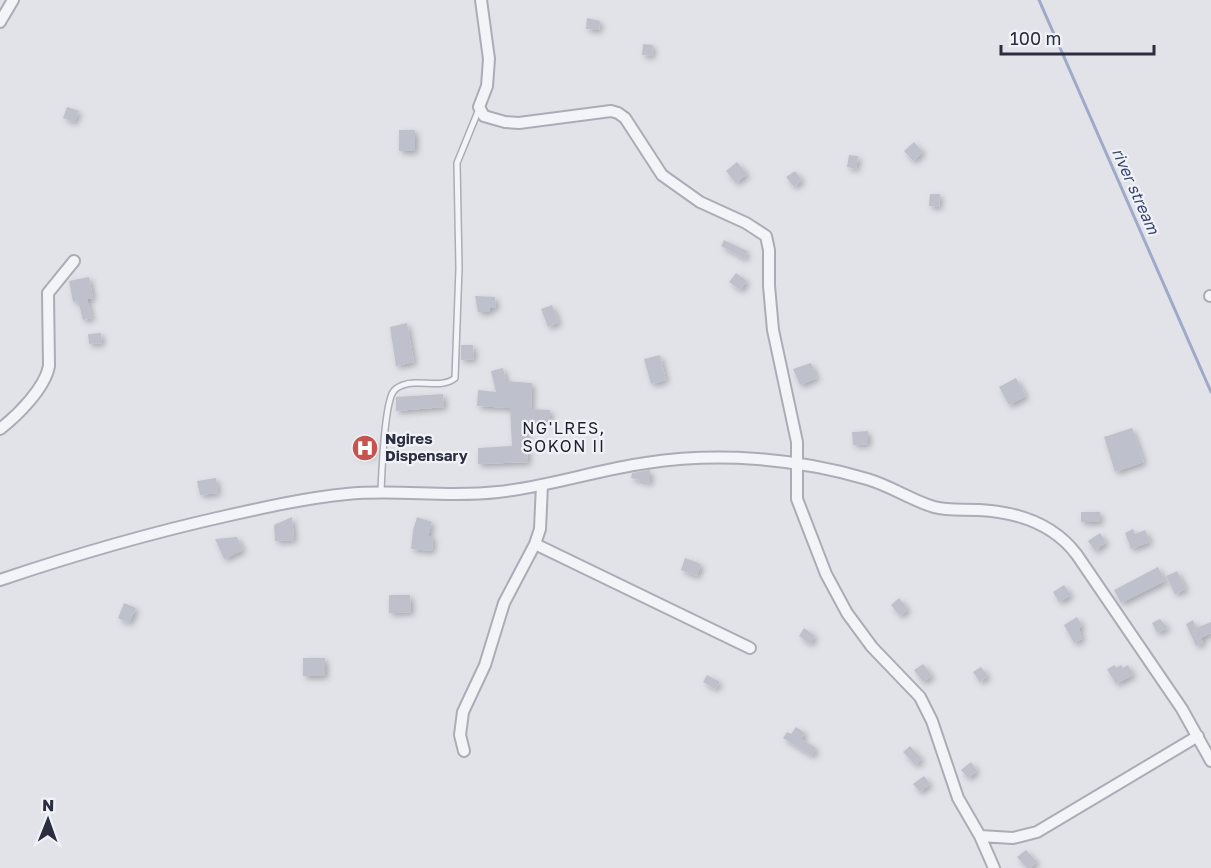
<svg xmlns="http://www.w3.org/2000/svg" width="1211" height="868" font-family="'Golos Text',sans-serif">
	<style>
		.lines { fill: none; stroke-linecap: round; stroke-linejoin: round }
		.stream { stroke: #9eaac7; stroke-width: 3 }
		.building { fill: #bec1cb; filter: url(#shadow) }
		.lane-casing { stroke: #aaadb6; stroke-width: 8 }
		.street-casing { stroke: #aaadb6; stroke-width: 14 }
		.lane { stroke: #f3f4f7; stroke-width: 5 }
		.street { stroke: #f3f4f7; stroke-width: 10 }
		.labels { text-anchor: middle; stroke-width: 4.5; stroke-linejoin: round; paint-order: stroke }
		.poi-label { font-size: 15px; font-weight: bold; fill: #2a2e40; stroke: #f0f2f6; text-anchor: start }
		.water-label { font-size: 16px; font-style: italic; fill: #374671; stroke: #f0f2f6 }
		.neighbourhood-label { font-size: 16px; letter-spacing: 1.5px; fill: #1c1f30; stroke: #f0f2f6 }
	</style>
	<defs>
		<filter id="shadow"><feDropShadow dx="3" dy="3" stdDeviation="3" flood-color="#0004"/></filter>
	</defs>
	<rect width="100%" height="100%" fill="#e1e3e9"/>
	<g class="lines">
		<path class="stream" d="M1039 0 1211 392"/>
	</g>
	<path class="building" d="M587 18 600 21 599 30 586 29Z
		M643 44 653 45 652 56 642 55Z
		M67 107 79 111 74 122 63 118Z
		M399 130H415V151H399Z
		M914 142 923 152 913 161 904 151Z
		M849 155 858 156 856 169 847 167Z
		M737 162 747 174 736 183 726 171Z
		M795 171 802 180 794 187 786 177Z
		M930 194H940L939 207 929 206Z
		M724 240 747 251 745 259 721 246Z
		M736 273 747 281 740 290 729 282Z
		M89 277 93 298 87 299 92 318 83 320 78 301 73 302 69 281Z
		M475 296 495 297 496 308H489L490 312H478Z
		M552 305 559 322 548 327 541 309Z
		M407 323 414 362 396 366 390 327Z
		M101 333 102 343 89 344 88 334Z
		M461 345H473L474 359 461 360Z
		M660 355 666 380 651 384 644 359Z
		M811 363 817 378 800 385 793 369Z
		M503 368 506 381 532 383 531 409 550 410V421H543V423H526L528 462 478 464V448L512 446 510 408 477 406 478 390 496 392 491 371Z
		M1016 378 1026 396 1009 405 999 387Z
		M443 394 444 407 396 411V397Z
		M1132 428 1144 462 1115 472 1104 437Z
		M868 431V444L853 445 852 432Z
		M357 439 373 440 372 456H356Z
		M650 470V483L631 478 632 473Z
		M216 478 218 493 200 495 197 481Z
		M1081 512H1100V522H1081Z
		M292 517 294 540 275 541 274 525Z
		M417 517 432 522 428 536H433L432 551 411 549 413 530Z
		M1133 529 1135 534 1145 530 1150 542 1131 549 1125 533Z
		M1100 533 1106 542 1095 551 1088 541Z
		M237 537 243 550 224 559 215 539Z
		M685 558 701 564 697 576 681 570Z
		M1158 567 1165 581 1121 603 1114 590Z
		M1177 571 1186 589 1175 594 1166 576Z
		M1064 585 1071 595 1059 602 1053 592Z
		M389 595H410L411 612 389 613Z
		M899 598 908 609 900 616 891 605Z
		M124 603 136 608 129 623 118 618Z
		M1077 617 1082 626 1079 628 1082 639 1074 643 1064 625Z
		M1160 619 1168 628 1157 633 1152 623Z
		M1193 620 1196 628 1211 622V633L1201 638 1203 643 1196 646 1186 624Z
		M804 628 815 636 810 644 799 636Z
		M303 658H325V676H303Z
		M923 664 932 676 923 682 914 670Z
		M1115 665 1116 668 1121 665 1123 668 1128 665 1133 675 1116 684 1107 669Z
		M981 667 988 676 980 682 973 672Z
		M707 675 720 682 715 689 703 682Z
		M796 727 805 733 801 739 816 748 812 756 783 738 787 732 791 734Z
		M910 746 922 759 915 765 903 752Z
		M971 762 977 771 968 778 961 770Z
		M924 776 930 784 920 792 913 784Z
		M1026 850 1037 862 1030 868H1027L1017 857Z"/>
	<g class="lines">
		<defs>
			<path id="lane" d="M381 491C382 470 384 407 393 392 397 386 407 383 414 383 427 382 445 387 455 378L459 268 457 163 479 109"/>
			<path id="street" d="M481 0 489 59 487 86 479 107 484 116 505 122 519 123 611 111 618 113 625 118 662 175 700 202 746 223 766 236 769 250V286L773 330 797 442V499L826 574 847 613 872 647 920 697 932 721 958 798 980 836 994 868
				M0 22 13 0
				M1210 296H1211
				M0 429C18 415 45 388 49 366L48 293 74 261
				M535 544 750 648
				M0 580C74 555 150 533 226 516 266 507 306 498 347 494 397 489 448 498 498 492 548 487 596 470 646 463 719 452 796 458 867 479 891 486 911 500 934 507 948 511 965 509 979 510 1017 512 1053 523 1077 555L1182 709 1211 761
				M464 751 460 735 463 712 485 665 504 603 535 544 540 529 542 485
				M980 836 1013 838 1037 832 1198 736"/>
		</defs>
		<use href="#lane" class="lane-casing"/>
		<use href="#street" class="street-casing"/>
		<use href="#lane" class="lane"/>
		<use href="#street" class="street"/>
	</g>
	<defs>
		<symbol id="hospital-disc" viewBox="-11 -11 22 22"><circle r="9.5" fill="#c6534e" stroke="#f0f2f6"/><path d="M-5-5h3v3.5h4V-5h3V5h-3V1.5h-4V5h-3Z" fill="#fff"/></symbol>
	</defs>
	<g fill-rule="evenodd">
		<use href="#hospital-disc" x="350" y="433" width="30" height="30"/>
	</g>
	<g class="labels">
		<g class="poi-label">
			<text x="385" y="444">Ngires<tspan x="385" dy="17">Dispensary</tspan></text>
		</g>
		<g class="water-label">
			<text transform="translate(1136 191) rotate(66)" y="6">river stream</text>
		</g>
		<g class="neighbourhood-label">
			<text x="564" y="434">NG'LRES,<tspan x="564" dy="18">SOKON II</tspan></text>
		</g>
	</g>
	<g transform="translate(48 820) rotate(1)" stroke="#f0f2f6" stroke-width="4.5" paint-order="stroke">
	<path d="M0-4.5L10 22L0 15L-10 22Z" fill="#2a2e40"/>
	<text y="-9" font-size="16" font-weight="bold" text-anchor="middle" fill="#2a2e40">N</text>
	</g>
	<path d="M1001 45v9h153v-9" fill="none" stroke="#2a2e40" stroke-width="3"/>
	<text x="1010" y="45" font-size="18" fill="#2a2e40" stroke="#f0f2f6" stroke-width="4.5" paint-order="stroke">100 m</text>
</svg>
